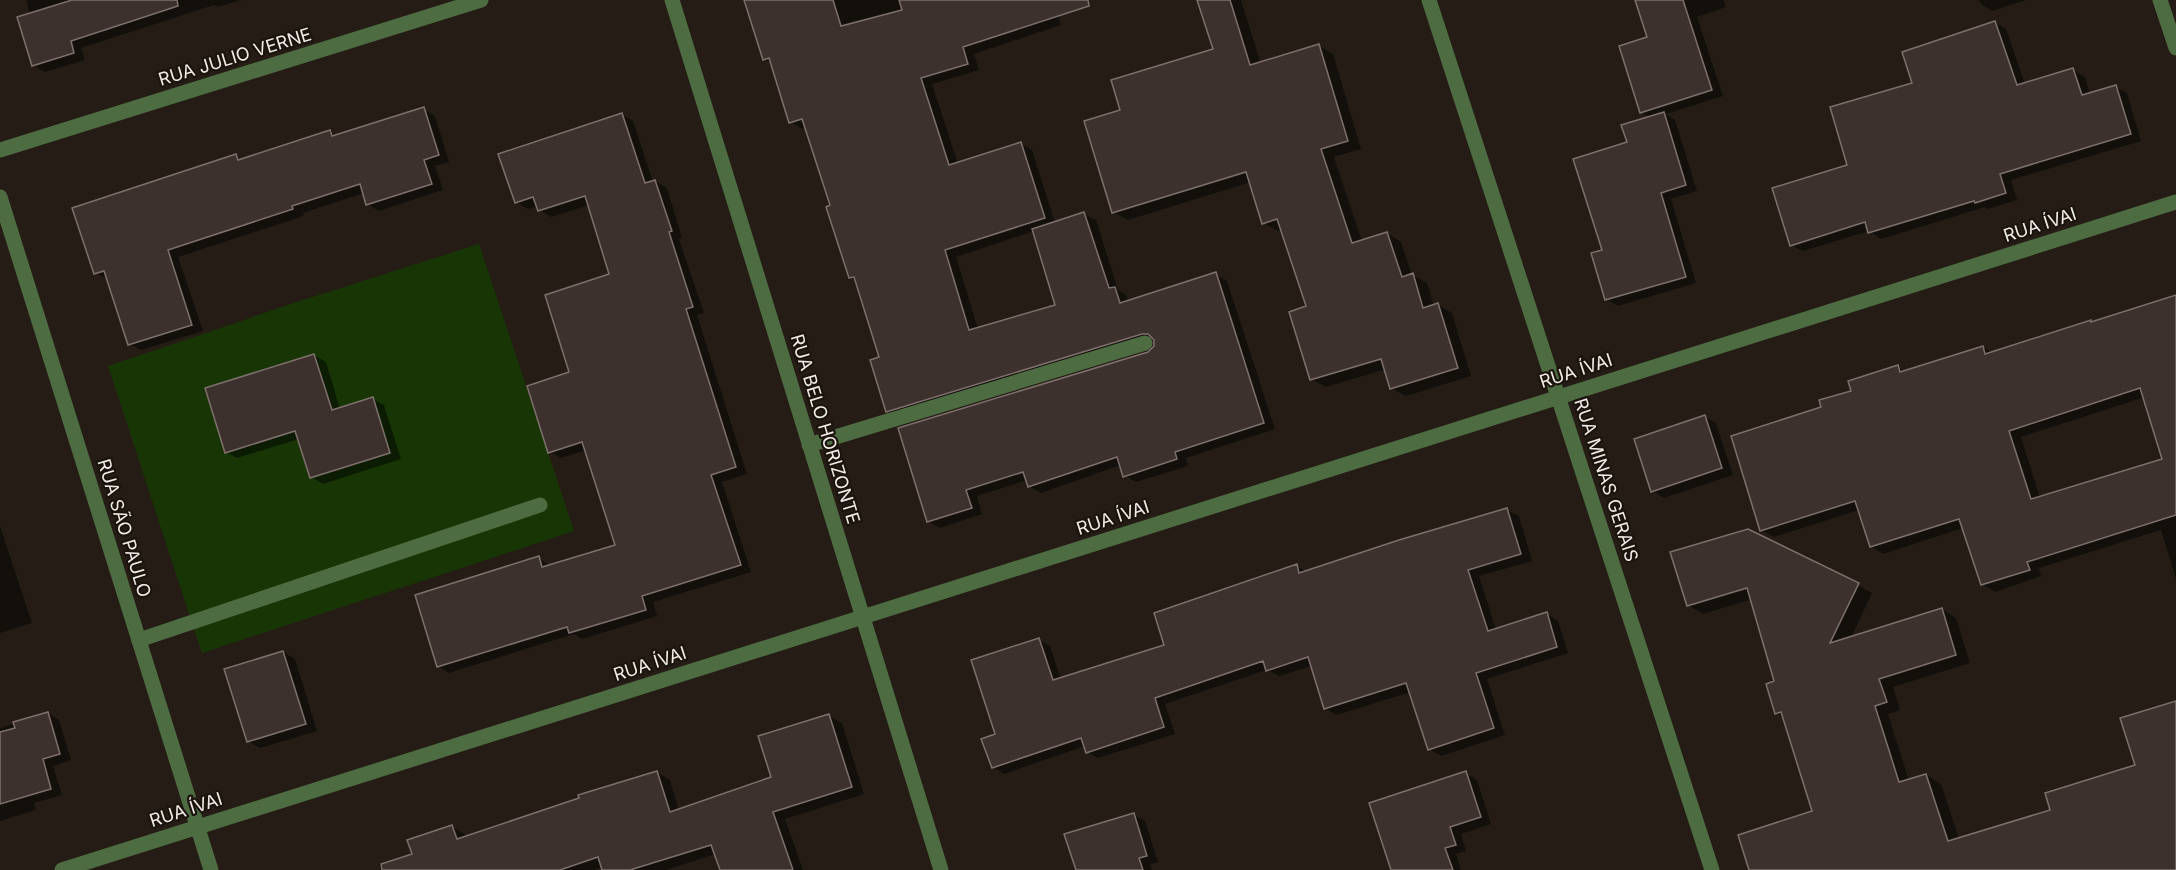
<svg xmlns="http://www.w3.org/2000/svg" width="2176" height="870" font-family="Inter,sans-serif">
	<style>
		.green { fill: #183605 }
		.shadow { fill: #0007; fill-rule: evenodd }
		.building { fill: #3d312e; stroke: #7e706d; stroke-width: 1.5; fill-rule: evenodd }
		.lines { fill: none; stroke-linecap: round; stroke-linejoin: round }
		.service { stroke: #4d6c42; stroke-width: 15 }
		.minor { stroke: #4d6c42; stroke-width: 15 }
		.labels { text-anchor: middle; stroke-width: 4.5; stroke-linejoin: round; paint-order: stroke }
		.street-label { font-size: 18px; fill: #f1ece7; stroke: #1b140d }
	</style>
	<rect width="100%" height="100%" fill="#251d15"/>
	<path class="green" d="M479 244 574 531 202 653 108 366 297 302Z"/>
	<path class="shadow" d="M26 0H241L218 7 214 5 81 48 85 60 45 72 33 65 30 14Z
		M745 0H1053L1061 25 974 54 979 70 932 84 958 164 1021 144 1032 150 1055 223 1084 214 1096 220 1118 290 1126 295 1128 302 1215 274 1227 281 1275 429 1186 458 1188 466 1136 482 1125 476 1121 465 1041 493 1029 486 1027 480 977 496 982 514 940 528 928 521 900 429 1149 354 1156 346V339L898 417 887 411 881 358 857 281 850 277 832 206 806 127 802 129 791 122 772 64 764 59ZM1034 231 1057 306 978 329 956 257Z
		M1198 0H1241L1261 64 1319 46 1333 54 1361 149 1334 157 1362 241 1387 233 1401 242 1412 275 1427 283 1434 306 1438 305 1452 313 1471 376 1406 396 1391 388 1386 369 1326 387 1311 379 1308 307 1282 230 1278 231 1263 223 1251 182 1128 220 1113 212 1122 111 1215 50Z
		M1637 0H1724L1726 7 1697 17 1723 96 1666 114 1675 120 1697 191 1671 199 1696 283 1618 306 1606 299 1604 251 1629 143 1650 117 1641 112 1649 38Z
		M1979 0H2026L1992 11 1981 4Z
		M1994 22 2006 29 2025 84 2073 70 2085 77 2090 94 2116 87 2127 93 2141 141 2011 180 2017 200 1988 209 1985 207 1881 239 1869 231 1803 251 1791 245 1914 84Z
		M423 109 435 116 449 162 435 166 443 190 379 211 367 204 364 193 303 213 304 216 178 257 203 331 141 350 129 344 108 279 95 273 236 156 243 160 330 132 337 136Z
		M622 115 633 121 653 182 655 181 667 188 682 238 679 239 704 313 697 315 747 474 722 482 751 572 653 602 657 616 582 639 574 634 449 673 438 666 538 558 551 566 617 546 586 450 561 458 550 452 571 373 611 275 589 205 551 217 540 210 538 206 528 209 516 202Z
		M2176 297V579L2161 530 2039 568 2041 576 1995 592 1982 584 1963 528 1883 554 1871 546 1859 510 1774 537 1761 530 1823 408 1897 367 1906 372 1983 347 1993 353 2090 321 2093 323ZM2145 397 2164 460 2040 498 2021 437Z
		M314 355 326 362 340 409 373 399 384 405 401 459 323 484 311 477 299 439 237 458 226 452Z
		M1705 417 1716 423 1733 475 1664 498 1652 491Z
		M1507 510 1519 516 1532 561 1479 576 1496 630 1547 614 1558 621 1568 653 1487 679 1505 735 1441 756 1429 749 1411 692 1336 715 1325 708 1312 666 1279 676 1267 670 1165 704 1175 734 1098 758 1087 752 1085 746 1004 774 993 767 997 735 1039 640 1050 646 1061 679 1166 646 1296 566 1307 572Z
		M0 526 32 623 0 633Z
		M1672 553 1858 585 1872 593 1851 638 1942 609 1956 618 1970 663 1893 687 1900 710 1888 714 1909 781 1926 775 1941 784 1959 839 2052 811 2137 766 2176 702V870H1751L1814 812 1784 717 1776 713V682L1752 599 1703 614 1688 605Z
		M283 652 295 659 317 731 260 748 248 741Z
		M48 713 59 720 71 760 53 766 62 795 34 803 36 810 0 821V728Z
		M829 716 842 723 864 794 785 819 803 870H721L716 854 666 870H603L602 867 594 870H381L379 864 413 853 452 827 465 834 466 837 656 772 670 780 679 811 773 778Z
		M1465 773 1477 780 1491 824 1461 834 1466 851 1456 854 1461 870H1393Z
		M1134 815 1145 821 1158 862 1150 864 1152 870H1077Z"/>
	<path class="building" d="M72 0H177L178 6 71 41 74 53 32 66 17 17Z
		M744 0H833L841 26 902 10 899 0H1088L1089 6 963 47 968 64 921 78 949 165 1021 142 1045 218 945 250 969 330 1055 305 1032 229 1084 212 1109 288 1115 287 1120 303 1216 272 1264 423 1175 452 1177 459 1123 477 1117 457 1028 487 1023 472 966 490 972 508 927 522 898 428 1148 352 1154 346V340L1148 334H1142L886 412 870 360 879 357 854 277 849 278 826 207 830 205 802 119 789 123 769 58 763 60Z
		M1197 0H1230L1250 65 1319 44 1348 141 1321 149 1352 243 1387 232 1402 277 1413 273 1423 308 1438 303 1458 368 1390 389 1381 359 1310 380 1289 312 1306 306 1277 219 1262 224 1246 172 1112 213 1084 121 1120 110 1111 80 1213 49Z
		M1635 0H1683L1712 90 1640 113 1619 46 1647 37Z
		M1995 21 2017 85 2073 68 2082 95 2116 85 2131 134 2000 174 2006 193 1975 203 1974 201 1868 233 1865 222 1790 246 1772 188 1847 165 1830 107 1912 83 1902 52Z
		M424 107 439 155 424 160 432 184 366 205 360 184 292 206 293 209 168 250 192 325 128 345 104 271 94 274 72 208 236 154 238 160 330 130 332 136Z
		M1664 112 1686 185 1661 193 1686 277 1605 300 1591 253 1602 250 1573 159 1627 142 1621 125Z
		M622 113 645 183 655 180 672 231 669 232 693 307 686 309 736 467 711 475 741 565 642 596 646 610 569 633 567 627 437 667 415 595 539 556 542 567 615 545 582 442 548 453 527 386 569 372 545 295 609 274 585 196 538 211 533 197 515 203 498 154Z
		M2176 295V515L2027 562 2030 570 1981 585 1959 519 1870 547 1855 501 1760 531 1731 436 1821 407 1819 400 1851 391 1848 381 1898 365 1900 372 1983 346 1985 354 2091 320V322ZM2140 388 2162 459 2031 499 2009 431Z
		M314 354 332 410 373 397 390 453 310 478 295 431 225 453 205 388Z
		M1705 415 1722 468 1651 492 1634 439Z
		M1507 508 1521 554 1468 570 1488 631 1547 612 1557 647 1476 673 1494 728 1428 750 1406 683 1324 709 1308 657 1266 671 1263 661 1155 698 1164 727 1086 753 1081 738 992 768 981 739 995 734 971 660 1039 638 1053 680 1164 645 1154 613 1297 564 1299 573 1399 540Z
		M1748 529 1859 583 1830 643 1942 608 1956 655 1879 679 1887 702 1875 706 1899 782 1926 774 1948 841 2050 810 2045 793 2135 765 2120 718 2176 701V870H1749L1738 835 1812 811 1781 712 1775 714 1766 684 1774 681 1747 588 1687 606 1670 552Z
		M283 651 306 724 247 742 224 669Z
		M48 712 60 754 43 759 51 789 0 804V732L15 728 13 722Z
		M829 714 852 787 773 812 793 870H720L711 845 630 870H602L598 857 560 870H382L381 864 412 854 407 840 452 825 457 839 579 798 578 795 657 771 670 812 771 777 758 736Z
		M1466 771 1481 817 1450 827 1456 845 1445 848 1453 870H1391L1369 803Z
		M1134 813 1147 856 1139 858 1143 870H1076L1064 834Z"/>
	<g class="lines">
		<path class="service" d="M139 640 540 505"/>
		<path class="minor" d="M672 0 941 870
			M1429 0 1712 870
			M2160 0 2176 48
			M0 150 481 0
			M0 197 211 870
			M809 445 1145 343
			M62 870 2176 202"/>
	</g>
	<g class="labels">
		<g class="street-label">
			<text transform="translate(235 57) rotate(-17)" y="6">RUA JULIO VERNE</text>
			<text transform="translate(2040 225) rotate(-18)" y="6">RUA ÍVAI</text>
			<text transform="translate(1576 371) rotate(-18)" y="6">RUA ÍVAI</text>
			<text transform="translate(825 429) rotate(73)" y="6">RUA BELO HORIZONTE</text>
			<text transform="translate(1606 480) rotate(72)" y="6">RUA MINAS GERAIS</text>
			<text transform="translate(1113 518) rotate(-18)" y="6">RUA ÍVAI</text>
			<text transform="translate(124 528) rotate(73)" y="6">RUA SÃO PAULO</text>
			<text transform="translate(650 664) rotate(-18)" y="6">RUA ÍVAI</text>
			<text transform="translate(186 810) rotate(-18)" y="6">RUA ÍVAI</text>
		</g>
	</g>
</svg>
